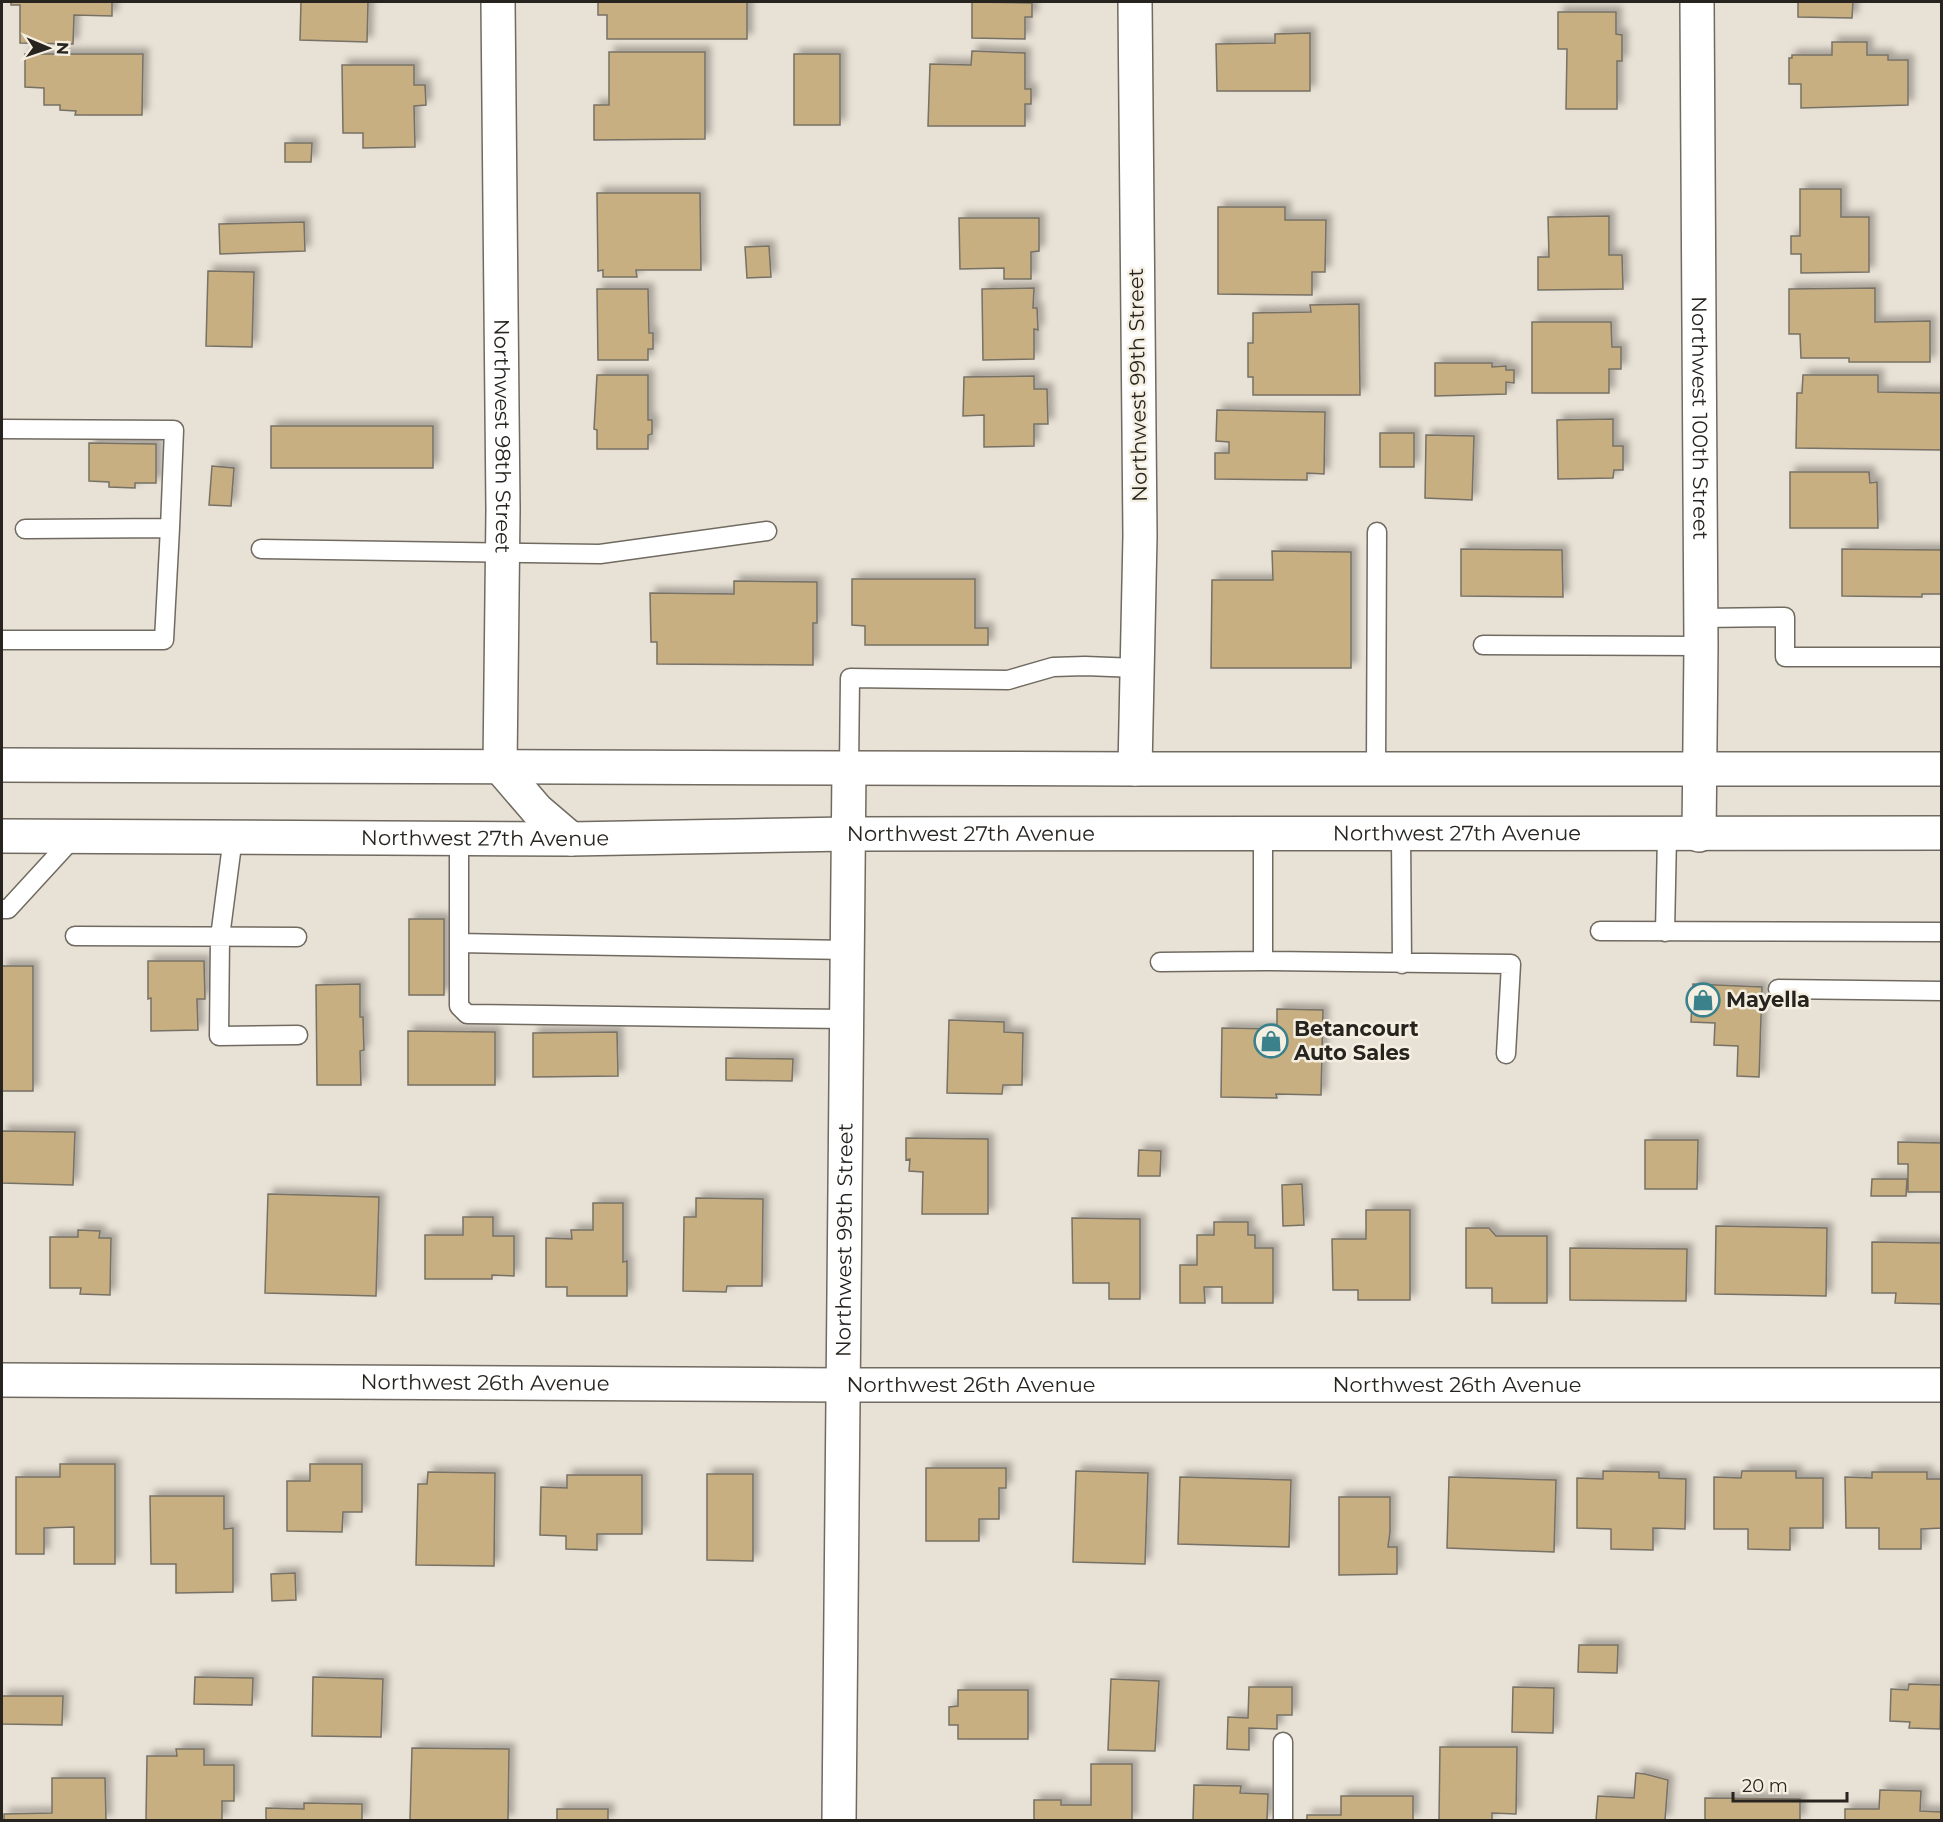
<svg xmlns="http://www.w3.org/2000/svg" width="1943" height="1822" font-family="Montserrat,sans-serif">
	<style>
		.building { fill: #c8af82; stroke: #777166; stroke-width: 1.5; filter: url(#shadow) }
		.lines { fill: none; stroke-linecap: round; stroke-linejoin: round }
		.service-casing { stroke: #706a60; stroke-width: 21 }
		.minor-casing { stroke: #706a60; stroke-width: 36 }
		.primary-casing { stroke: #706a60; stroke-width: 36 }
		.service { stroke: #fff; stroke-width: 18 }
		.minor { stroke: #fff; stroke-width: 33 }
		.primary { stroke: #fff; stroke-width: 33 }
		.labels { text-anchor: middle; stroke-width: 5; stroke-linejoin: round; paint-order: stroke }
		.street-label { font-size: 21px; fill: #272420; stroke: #f5efe2 }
		.poi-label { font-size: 21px; font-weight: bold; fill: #272420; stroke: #f5efe2; text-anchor: start }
	</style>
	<defs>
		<filter id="shadow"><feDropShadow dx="5.5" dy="-5.5" stdDeviation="3" flood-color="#0004"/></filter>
	</defs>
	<rect width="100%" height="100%" fill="#e8e1d5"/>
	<path class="building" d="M11 2H112V16L74 15 73 44 20 43V5H11Z
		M301 2H368L367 42 300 40Z
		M598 2H747V39H607V15H598Z
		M972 2 1032 3V17H1025V39L972 38Z
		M1798 2H1853L1852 18 1798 17Z
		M1558 12H1616V34L1622 35V61H1617V109H1566L1567 49H1558Z
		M1310 33V91H1217L1216 44 1275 43V34Z
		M1832 42H1867V55H1888V60H1908V105L1801 108V84H1789V58H1792V55H1832Z
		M972 51 1025 53V89H1031V104H1025V126H928L930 64 971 65Z
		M609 52H705V139L594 140V105H609Z
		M25 54H143L142 115H75L76 111 60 110V105H44V88L25 87Z
		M794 54H840V125H794Z
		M342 65H414V85H425L426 105 414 106 415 147 363 148V133H343Z
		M285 143H312L311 162H285Z
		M1800 189H1841V217H1869V272L1801 273V254H1791V236H1800Z
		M597 193H700L701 270H636L637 277H603V270L598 271Z
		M1218 207H1285V220H1326L1325 272H1312V295L1218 294Z
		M1609 216V255H1622L1623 289 1538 290V257H1549L1548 217Z
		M959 218H1039V251L1031 252V279H1004V268L960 269Z
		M304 222 305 251 220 254 219 224Z
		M769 246 771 277 747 278 745 247Z
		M208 271 254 272 252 347 206 346Z
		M1034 288 1033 308H1037L1038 330 1034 329V359L983 360 982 289Z
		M1875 288V322L1930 321V362H1849V358H1801L1800 334H1789V289Z
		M597 289H648L649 333H653V349H648V360H598Z
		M1359 304 1360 395H1253V377H1248V343H1253V313L1311 312 1310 305Z
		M1532 322H1611L1612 347H1621V369H1609V393H1532Z
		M1435 363H1492V367L1506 366V370H1514V383L1506 382V394L1435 396Z
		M597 375H648V420H652V434L648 435V449H597V430L594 429Z
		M1803 375H1878V392L1942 393V450L1796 448 1797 393H1802Z
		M1034 376V389H1047L1048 424H1034V446L984 447V415L963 416 964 377Z
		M1217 410 1325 412 1324 474 1307 473V480L1215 479V453H1229V442L1216 441Z
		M1613 419V446H1623V470H1614L1613 478 1558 479 1557 420Z
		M271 426H433V468H271Z
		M1380 433H1414V467H1380Z
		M1426 435 1474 436 1472 500 1425 498Z
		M89 443 156 444V483H135V488L109 487V482L89 481Z
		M212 466 234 468 231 506 209 505Z
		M1790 472H1869L1870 483 1877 482 1878 528H1790Z
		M1461 549 1562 550 1563 597 1461 596Z
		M1842 549 1942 550V594H1922V597L1842 596Z
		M1272 551 1351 552V668H1211L1212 580H1273Z
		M852 579H975V628H988V645H865V626L852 625Z
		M734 581 817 582V623H813V665L657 664V642H651L650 593 734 594Z
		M409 919H444V995H409Z
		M148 961H204L205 999H197L198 1030 151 1031V998L148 999Z
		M2 966H33V1091H2Z
		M360 984V1017H363L364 1050 360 1051 361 1085H317L316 985Z
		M1693 984 1762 987 1759 1077 1737 1076 1738 1046 1714 1045 1715 1023 1691 1022Z
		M1277 1009 1323 1010 1321 1095 1276 1094 1277 1098 1221 1097 1222 1028 1277 1029Z
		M949 1020 1004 1022V1032L1023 1033 1022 1085H1003L1002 1094 947 1093Z
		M408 1031 495 1032V1085H408Z
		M617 1032 618 1076 533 1077V1033Z
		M726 1058 793 1059 792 1081 726 1080Z
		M2 1131 75 1132 73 1185 2 1183Z
		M906 1138 988 1139V1214H922L923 1172 909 1171 910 1159 906 1160Z
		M1645 1140H1698L1697 1189H1645Z
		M1898 1142 1942 1143V1192H1908V1164H1898Z
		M1139 1150 1161 1151 1160 1176H1138Z
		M1872 1179H1907L1906 1196H1871Z
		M1302 1184 1304 1225 1283 1226 1282 1185Z
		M268 1194 379 1197 376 1296 265 1293Z
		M696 1198 763 1199 762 1286H727L726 1292 683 1291 684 1217H696Z
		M593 1203H623V1262L627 1261V1296H567V1287H546V1238L572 1239 571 1230H593Z
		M1366 1210H1410V1300H1358V1290H1333L1332 1239H1366Z
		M463 1217H493V1236H514V1276L492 1275V1279H425V1235H463Z
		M1072 1218 1140 1219V1299H1109V1283H1073Z
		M1214 1222H1248V1235H1255V1248H1273V1303H1222V1287H1204L1205 1303H1180V1265H1197V1235H1214Z
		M1716 1226 1827 1228 1826 1296 1715 1294Z
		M1466 1228H1489L1496 1236H1547V1303H1492V1288H1466Z
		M78 1230 100 1231 99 1238H111L110 1295 80 1294 81 1288H50V1237H78Z
		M1872 1242 1942 1243V1304L1895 1303 1896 1293H1872Z
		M1570 1248 1687 1249 1686 1301 1570 1300Z
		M60 1464H115V1564H74V1527L44 1528V1554H16V1477H60Z
		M310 1464H362V1512H343L342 1532 287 1531V1481H310Z
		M926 1468H1006V1488H999V1519H979V1541H926Z
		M1076 1471 1148 1473 1145 1564 1073 1562Z
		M1603 1471 1659 1472V1478L1686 1479 1685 1529 1653 1528V1550L1611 1549V1529L1577 1528V1478L1603 1479Z
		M1742 1471H1796V1478H1823V1528H1790V1550L1748 1549V1529H1714V1477L1741 1478Z
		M428 1472 495 1473 494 1566 416 1565 418 1484H427Z
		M1872 1472H1927V1479H1942V1528L1921 1529V1549H1879V1528H1846L1845 1477 1872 1478Z
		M707 1474H753V1561L707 1560Z
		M567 1475H642V1534H597V1550L566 1549V1536L540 1535 541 1487 567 1488Z
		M1180 1477 1291 1480 1289 1547 1178 1544Z
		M1449 1477 1556 1480 1554 1552 1447 1548Z
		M150 1496H224V1529L233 1528V1592L176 1593V1564H151Z
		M1339 1497H1390V1532L1388 1547H1397V1574L1339 1575Z
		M295 1573 296 1600 272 1601 271 1574Z
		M1579 1645H1618L1617 1673 1578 1672Z
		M195 1677 253 1678 252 1705 194 1704Z
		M313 1677 383 1679 381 1737 312 1736Z
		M1111 1679 1159 1681 1155 1751 1108 1750Z
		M1909 1684 1941 1685 1940 1729 1909 1728 1910 1722 1890 1721 1891 1689 1908 1690Z
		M1249 1687H1292V1715H1277V1729L1249 1728V1750L1227 1749 1228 1717 1248 1718Z
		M1513 1687 1554 1688 1553 1733 1512 1732Z
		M958 1690H1028V1739H958V1725H949V1707L958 1706Z
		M2 1696H63L62 1725 2 1724Z
		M1440 1747H1517L1516 1814 1492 1813V1820H1439Z
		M412 1748 509 1749 508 1820H410Z
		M176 1749H204V1765H234V1801H222V1820H146L147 1756H177Z
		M1091 1764H1132V1820H1034V1800H1061V1805H1091Z
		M1636 1773 1645 1774 1668 1780 1665 1820H1596L1598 1796 1634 1798Z
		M52 1778H105L106 1820H4V1814L52 1813Z
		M1194 1785 1241 1786 1240 1793 1268 1794 1267 1820H1193Z
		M1880 1790 1921 1791 1920 1811 1942 1812V1820H1845V1809H1879Z
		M1341 1796H1413V1820H1307V1815H1341Z
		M1705 1798 1800 1799V1820H1705Z
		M304 1803 362 1804V1820H266V1808L304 1809Z
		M557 1809H608V1820H557Z"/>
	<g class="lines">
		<defs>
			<path id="service" d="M2 429 174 430 170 528 25 529
				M261 549 600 554 767 531
				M1701 618 1785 617V657H1942
				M2 640H164L170 528
				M1483 645 1701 646
				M849 768 850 678 1008 680 1053 667 1085 666 1137 668
				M1376 770 1377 532
				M1401 835 1402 964
				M233 837 220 937 219 1036 298 1035
				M459 838V943L848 950
				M2 909H8L75 836
				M1600 931 1942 932
				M1665 932 1667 835
				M75 936 297 937
				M459 943V1006L467 1014 846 1019
				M1263 961 1511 964 1506 1054
				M1160 962 1263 961V834
				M1778 989 1942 991
				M1283 1742V1820"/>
			<g id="minor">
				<path id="s1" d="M498 2 503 510 500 767 537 810 571 839"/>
				<path id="s2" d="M1697 2 1701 646 1699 835"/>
				<path d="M1135 769 1140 536 1135 2"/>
				<path id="s3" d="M2 1380 843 1385H1942"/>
				<path id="s4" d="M839 1820 849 768"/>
			</g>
			<g id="primary">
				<path d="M2 765 1135 769H1942"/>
				<path id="s5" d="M2 836 571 839 848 834 1942 833"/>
			</g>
		</defs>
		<use href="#service" class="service-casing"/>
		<use href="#minor" class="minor-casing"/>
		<use href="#primary" class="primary-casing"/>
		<use href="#service" class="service"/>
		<use href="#minor" class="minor"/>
		<use href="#primary" class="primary"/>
	</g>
	<defs>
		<symbol id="shop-ring" viewBox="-11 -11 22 22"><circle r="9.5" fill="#f5efe2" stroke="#3a818b" stroke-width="1.5"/><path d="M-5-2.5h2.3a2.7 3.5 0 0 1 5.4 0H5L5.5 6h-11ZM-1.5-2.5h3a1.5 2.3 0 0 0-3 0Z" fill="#3a818b"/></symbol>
	</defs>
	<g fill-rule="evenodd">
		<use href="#shop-ring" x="1684" y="981" width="38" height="38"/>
		<use href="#shop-ring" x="1252" y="1022" width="38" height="38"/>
	</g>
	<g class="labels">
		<g class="street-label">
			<text transform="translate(1138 385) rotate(-91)" y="7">Northwest 99th Street</text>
			<text dy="7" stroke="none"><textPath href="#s2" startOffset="416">Northwest 100th Street</textPath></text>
			<text dy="7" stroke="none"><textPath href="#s1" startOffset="434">Northwest 98th Street</textPath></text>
			<text dy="7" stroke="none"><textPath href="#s5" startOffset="969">Northwest 27th Avenue</textPath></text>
			<text dy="7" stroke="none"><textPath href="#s5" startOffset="1455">Northwest 27th Avenue</textPath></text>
			<text dy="7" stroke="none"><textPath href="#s5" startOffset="483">Northwest 27th Avenue</textPath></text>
			<text dy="7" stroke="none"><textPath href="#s4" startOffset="580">Northwest 99th Street</textPath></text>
			<text dy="7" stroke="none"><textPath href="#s3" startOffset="483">Northwest 26th Avenue</textPath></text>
			<text dy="7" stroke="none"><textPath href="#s3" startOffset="969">Northwest 26th Avenue</textPath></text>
			<text dy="7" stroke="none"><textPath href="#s3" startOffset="1455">Northwest 26th Avenue</textPath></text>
		</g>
		<g class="poi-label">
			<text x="1726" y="1007">Mayella</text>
			<text x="1294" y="1036">Betancourt<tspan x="1294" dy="24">Auto Sales</tspan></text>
		</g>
	</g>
	<rect width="1943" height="1822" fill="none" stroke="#272420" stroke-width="6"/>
	<g transform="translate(48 48) rotate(92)" stroke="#f5efe2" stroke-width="4.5" paint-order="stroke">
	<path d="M0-4.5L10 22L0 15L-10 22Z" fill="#272420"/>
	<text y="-9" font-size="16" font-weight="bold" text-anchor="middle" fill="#272420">N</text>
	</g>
	<path d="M1733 1792v9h114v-9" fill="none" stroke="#272420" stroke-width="3"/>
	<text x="1742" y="1792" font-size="18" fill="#272420" stroke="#f5efe2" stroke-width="4.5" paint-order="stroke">20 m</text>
</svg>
